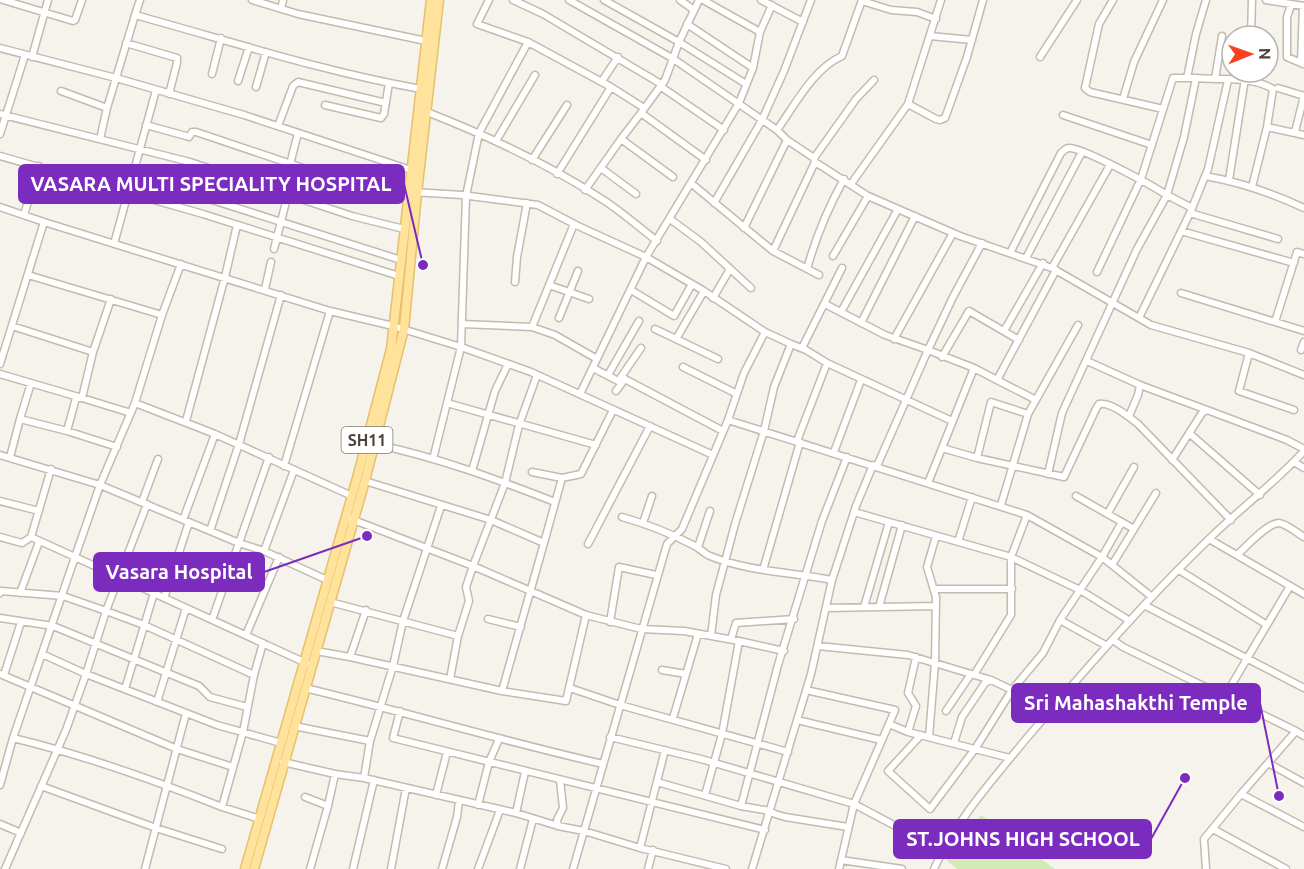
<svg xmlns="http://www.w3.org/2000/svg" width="1304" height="869" font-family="Ubuntu,sans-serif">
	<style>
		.green { fill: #d2eab5 }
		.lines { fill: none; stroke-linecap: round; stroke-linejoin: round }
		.minor-casing { stroke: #c2bbae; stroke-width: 9 }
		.major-casing { stroke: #e6c16a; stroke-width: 11 }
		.minor { stroke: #fff; stroke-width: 6 }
		.major { stroke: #ffe39c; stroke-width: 8 }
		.labels { text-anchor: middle; stroke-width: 5; stroke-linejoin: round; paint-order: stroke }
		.shield { fill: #fff; stroke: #817c74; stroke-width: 1.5 }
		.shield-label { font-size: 16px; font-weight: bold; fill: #4b4439 }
		.leader { fill: none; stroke: #7b2cbf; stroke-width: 2 }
		.callout-dot { fill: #7b2cbf; stroke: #fff; stroke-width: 2 }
		.callout { fill: #7b2cbf; stroke: #7b2cbf; stroke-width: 2 }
		.callout-label { font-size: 20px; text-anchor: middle; font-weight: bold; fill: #fff }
	</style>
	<rect width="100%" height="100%" fill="#f6f3ec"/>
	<path class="green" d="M981 815 1055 869H957L947 861Z"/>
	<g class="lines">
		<defs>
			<path id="minor" d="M3 0 73 21 75 20 82 0
				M252 0 298 14 426 41
				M489 0 477 24 528 42
				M513 0 543 14 661 84
				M569 0 672 58 777 130 787 140 814 158 815 162 868 196 960 236 1052 268 1151 325 1249 353 1304 375
				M604 0 679 42 746 84
				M680 0 694 10
				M703 0 760 32
				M761 0 803 22
				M1113 0 1099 24 1085 88 1090 92 1163 109
				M1266 0 1304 6
				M862 1 891 10 917 12 936 19
				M1291 5 1287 17V57L1301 63
				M281 9 283 0
				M135 15 140 0
				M687 24 753 68
				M930 36 972 40
				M1251 36 1252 0
				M126 43 177 58V63L169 94
				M0 48 116 78 244 115 411 170
				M32 57 48 0
				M1040 57 1077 0
				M1303 64 1301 63 1303 6
				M212 74 221 38
				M1187 78 1196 34 1206 0
				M1196 78C1219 80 1252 76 1273 89L1267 127 1252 187
				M1215 79 1222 36
				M238 81 249 47
				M602 81 618 57
				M660 86 724 130
				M256 87 266 52
				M611 87 644 108
				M1278 88 1304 96
				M61 91 107 108
				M1123 99 1134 62 1163 0
				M908 104 936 119 940 120 945 118 967 57 983 0
				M325 105 381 118 384 114 389 83
				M427 112C488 136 550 165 605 201 623 213 640 228 657 241
				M641 113 665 80 679 42 699 0
				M0 114 190 162 352 216 404 229
				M1063 115 1152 145
				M146 125 186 136 189 137 192 132H196L324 175 407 200
				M278 126 293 86 298 82 386 103
				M1267 127 1304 135
				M777 130C795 105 813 69 842 56L862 0
				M1295 132 1304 96
				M0 134 25 55
				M100 139 107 108 135 15C230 41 324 72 421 89
				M496 141 535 75
				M0 156 203 214 399 276
				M814 158 856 99 874 80
				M532 160 567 105
				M601 168 636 194
				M1205 176C1240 182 1272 193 1304 208
				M673 177 621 139 641 113 706 160
				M1229 180 1246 72
				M692 184 773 251 819 275
				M851 184 908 104 941 0
				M585 190 621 139
				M283 192 298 133
				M413 192 462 195 538 205 578 226 646 257 580 394
				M190 193 401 260
				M714 203 762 120 784 71 811 0
				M0 207 44 222 330 311 393 326 461 347 531 372 713 455
				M1190 213 1278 239
				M24 215 39 166
				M670 219 701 242 751 288
				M574 224 532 327 555 335 597 359
				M744 228 787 140
				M1181 231 1294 263
				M982 243 953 297 928 350 974 368 997 380 1056 270
				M114 244 156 90
				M274 249 288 194
				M773 251 815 162
				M1010 253 1061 153C1064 151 1065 148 1069 148 1084 148 1151 185 1167 195L1137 249 1062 413 1048 474
				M1304 254 1297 252 1275 322 1304 331
				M833 256 868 196
				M1026 258 1082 152
				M1052 268 1110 165
				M807 269C816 236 828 208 844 179
				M1097 272 1141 179 1173 78H1196L1184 137 1167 195 1192 208
				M28 275 162 315
				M515 282 517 257 527 203
				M549 285 589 299
				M265 289 271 262
				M631 290 674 316 692 284
				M1181 293 1275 322
				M713 298 730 269
				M825 304 885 335 928 350 877 466
				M841 312 898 209
				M559 318 578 271
				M1139 318 1190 213 1208 169 1228 80
				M861 323 915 216
				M462 324 532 327
				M12 326 93 352 111 299
				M655 329 718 359
				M1004 331 1043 263
				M676 339 704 291
				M894 339 953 233
				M791 344 806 350 827 363 952 421
				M802 348 842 268
				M1301 350 1304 342
				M1249 353 1239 391 1294 410
				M942 357 969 311 1019 340
				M1087 361 1140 385 1207 410
				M0 364 44 222
				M683 367 737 394
				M593 368 622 383 621 377 723 431
				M0 374 82 398 93 352
				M608 375 639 321
				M621 377 641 348
				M997 380 1036 400
				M31 383 20 419 67 431 76 398H82L131 413
				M616 391 622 383
				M135 403 215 434 352 496
				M447 403 596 445
				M1028 414 1078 325
				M1129 416 1138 395 1140 385
				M728 420 1027 515 1102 557 1152 597
				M186 421 225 277 237 225
				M67 431 117 447
				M1189 433 1260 495
				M797 441 827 363
				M374 444C437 457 496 479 555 502
				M942 448 977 458 1064 477 1096 409 1099 404C1111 402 1128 416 1138 424L1231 520
				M834 452 861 380
				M0 455 100 485 239 543 264 551 327 580
				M10 457 20 419
				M847 457 822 521 778 665 741 806 770 811 775 814 785 817 848 827
				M977 458 991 402 1028 414 1001 505
				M433 459 461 347 466 196 479 133 528 42 611 87 557 174
				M1172 460 1202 413 1207 410 1287 440 1304 449
				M1294 462 1304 468
				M284 466 330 311
				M472 471 495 391 508 364
				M532 472 562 478 544 543
				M562 478 581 474 613 410
				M365 481 491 520 544 543 502 691 566 701 586 615 641 629 684 631 739 641
				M928 483 974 368
				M1076 496 1134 529
				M0 501 39 511
				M142 502 158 459
				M854 512 1011 557 1080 590 1130 621
				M1108 513 1134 467
				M622 517C647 524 672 534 695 546 701 549 704 554 710 556 749 572 792 572 832 580
				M351 519 473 566 505 483 519 425 537 375
				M183 520 215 434
				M643 523 652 496
				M210 531 239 444 281 295
				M0 537 22 543 31 537 51 469
				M31 537 75 557 100 485 135 403 162 315 181 264
				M1209 539 1304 594
				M958 542 972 497
				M588 544 650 426
				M698 547 710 511
				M264 551 294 470
				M1237 555C1246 547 1267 523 1279 523 1287 524 1297 533 1304 537
				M1112 565 1156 493
				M763 570 800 442
				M1179 570 1267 625
				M935 589H1012
				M0 593 1 591 63 596 106 611 147 504
				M20 593 39 542
				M164 598 189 522
				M330 602 458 636
				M1144 605 1304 688
				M864 607 889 522
				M879 607 902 525
				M826 608 935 606
				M0 618 53 626 199 686 210 697 247 707
				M488 619 521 627
				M212 620 269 457
				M1060 620 1107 646
				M610 622 619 567 656 575
				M246 635 279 557
				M711 636 716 595 735 524 764 431 774 387 791 344 765 332
				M731 639 736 623 794 619
				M1113 640 1123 647 1296 731
				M818 646 908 655 991 680 1012 690 1056 705
				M316 651 350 657 502 691
				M350 657 366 610
				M662 670 686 674
				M0 674 177 749 233 767
				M4 675 21 622
				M254 675 263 643
				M974 675 1011 615V557L1027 515
				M450 679 458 636 469 601 466 587 473 566 586 615
				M305 688C405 712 503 741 603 764
				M570 688 620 705 788 752
				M125 689 154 593
				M806 690 895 710 889 724 908 732 1010 758
				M1225 696 1290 586
				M157 702 186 608
				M400 711 393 738 765 830
				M946 711 971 674
				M186 713 217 725 281 743
				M673 718 698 634
				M797 720 881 740
				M294 726 370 741 393 666 403 621 441 506
				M908 732 916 706 908 693 916 657
				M921 735 888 771 930 809 975 749 1012 690 1043 653 1060 620 1102 557 1122 522
				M610 737 701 759 854 804 903 830 947 846
				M929 737 935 663 936 597 927 567 936 536
				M13 738C84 755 154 780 222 807L243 732 254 675 144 625 106 611 86 674 42 654
				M954 743 962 717 985 683 991 680
				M283 762 335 774 364 778 516 813 558 826 584 831 640 848 726 869
				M1268 763 1304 783
				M364 778 370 741
				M657 782 741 806
				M0 785 13 738 75 557 306 663
				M41 786 156 828 222 849
				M1241 794 1304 827
				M436 795 447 752
				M705 795 722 734 739 641 784 651
				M305 797 328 806 310 869
				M478 805 489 762 499 739
				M328 806 335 774
				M222 807 260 819
				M516 813 525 772
				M0 824 21 833
				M558 826 557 820 563 808 560 780
				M1213 829 1286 869
				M640 848 665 750
				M841 860 902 869
				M5 869 66 730 86 674 186 713 145 869
				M353 869 374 780
				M391 869 406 788
				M442 869 457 817 459 801
				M478 869 500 810
				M520 869 533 819
				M573 869 667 544 682 529 728 420 744 373 765 332 704 291 646 257 739 103 753 68 760 32 772 5
				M648 869 653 850
				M752 869 811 674 832 580 856 506 873 465
				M839 869 854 804 889 724
				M934 869C954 823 994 778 1026 739 1084 671 1143 603 1207 541 1238 510 1274 484 1304 451
				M1206 869 1204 839 1241 794 1296 731 1304 736"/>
			<path id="major" d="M245 869 357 478 391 349 431 0
				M254 869 365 481 404 329 417 193 439 0"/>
		</defs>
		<use href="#minor" class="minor-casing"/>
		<use href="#major" class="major-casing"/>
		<use href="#minor" class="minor"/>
		<use href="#major" class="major"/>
	</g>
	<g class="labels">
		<rect class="shield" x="341.5" y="427" width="51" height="26" rx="4.5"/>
		<g class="shield-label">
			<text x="367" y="446">SH11</text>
		</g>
	</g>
	<path class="leader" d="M423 265L404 184M367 536L264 572M1279 796L1260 703M1185 778L1151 839"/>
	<g class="callout-dot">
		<circle cx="423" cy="265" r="6"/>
		<circle cx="367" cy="536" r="6"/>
		<circle cx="1279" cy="796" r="6"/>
		<circle cx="1185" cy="778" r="6"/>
	</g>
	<g class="callout">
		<rect x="19" y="165" width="385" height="38" rx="6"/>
		<rect x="94" y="553" width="170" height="38" rx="6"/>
		<rect x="1012" y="684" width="248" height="38" rx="6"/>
		<rect x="894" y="820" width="257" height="38" rx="6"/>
	</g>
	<g class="callout-label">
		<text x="211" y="191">VASARA MULTI SPECIALITY HOSPITAL</text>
		<text x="179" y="579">Vasara Hospital</text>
		<text x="1136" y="710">Sri Mahashakthi Temple</text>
		<text x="1023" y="846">ST.JOHNS HIGH SCHOOL</text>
	</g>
	<g transform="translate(1250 54) rotate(89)"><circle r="28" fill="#ffffff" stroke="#b7b4b0" stroke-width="1.5"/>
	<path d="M0-4.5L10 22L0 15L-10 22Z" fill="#fc3f1d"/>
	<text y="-9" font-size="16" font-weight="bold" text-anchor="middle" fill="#4b4439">N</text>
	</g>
</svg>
